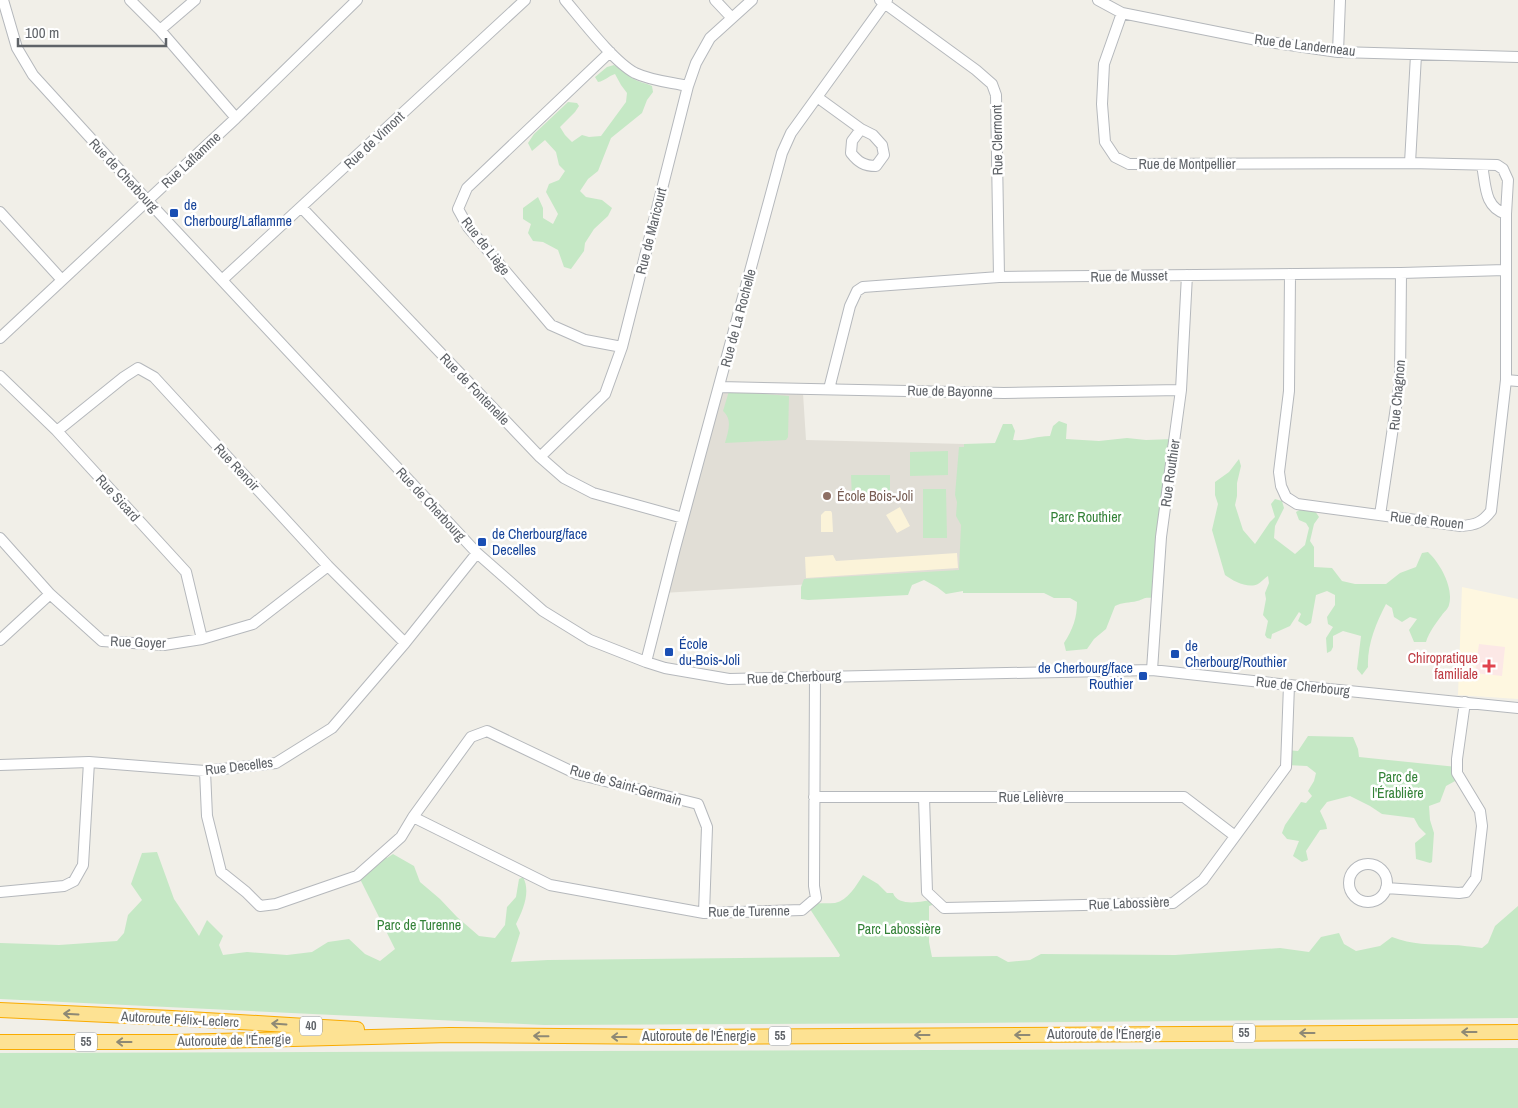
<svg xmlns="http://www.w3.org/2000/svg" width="1518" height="1108" font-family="'Archivo Narrow',sans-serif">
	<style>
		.commercial { fill: #fef7e0 }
		.education { fill: #e1ded6 }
		.medical { fill: #fce8e6 }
		.green { fill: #c5e8c5 }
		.sand { fill: #fbf3d9 }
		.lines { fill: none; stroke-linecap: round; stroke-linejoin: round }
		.minor-casing { stroke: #b5b8bc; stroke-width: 12 }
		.highway-casing { stroke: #f9ab00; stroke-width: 16 }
		.minor { stroke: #fff; stroke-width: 10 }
		.highway { stroke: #fde293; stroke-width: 14 }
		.oneway { stroke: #8e8975 }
		.transit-dot { fill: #1a4fb4; stroke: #fff; stroke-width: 2 }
		.education-dot { fill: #8d6e63; stroke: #fff; stroke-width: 2 }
		.health-dot { fill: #e0444e; stroke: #fff; stroke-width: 2 }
		.labels { text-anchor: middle; stroke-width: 5; stroke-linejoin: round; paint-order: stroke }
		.shield { fill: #fff; stroke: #8f9295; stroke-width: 1 }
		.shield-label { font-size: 12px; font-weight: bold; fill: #5f6368 }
		.street-label { font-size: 14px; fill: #5f6368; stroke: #fff }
		.transit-label { font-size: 14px; fill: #164399; stroke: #fff; text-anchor: start }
		.education-label { font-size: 14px; fill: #785e54; stroke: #fff; text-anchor: start }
		.park-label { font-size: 14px; fill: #348238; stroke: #fff }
		.health-label { font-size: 14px; fill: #be3a42; stroke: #fff; text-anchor: end }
	</style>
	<rect width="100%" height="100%" fill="#f1efe8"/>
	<path class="commercial" d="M1462 587 1518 599V699L1458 695Z"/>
	<path class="education" d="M719 387 803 393 806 440 964 444 963 575 663 593Z"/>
	<path class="medical" d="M1479 644 1505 647 1502 676 1475 673Z"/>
	<path class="green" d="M614 65C621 69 625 74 632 78 638 82 646 83 652 86L653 92 647 100 642 113 611 138 598 171 588 179 580 191 586 197 602 200 612 208 608 216 594 229 585 243 584 251 571 269 564 267 558 250 543 242 533 241 528 233 531 224 523 219V208L538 197 543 208V218L553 224 558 214 546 192 549 184 559 180 565 171 559 165 556 152 545 140 532 151 528 143 534 134 568 102 577 103 579 106 575 112 560 127 565 135 572 142 582 135 589 137 601 136 626 102 627 93 621 85 615 74C608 76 605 81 598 82L595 77 607 67Z
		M729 391 789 396 788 437 786 440 725 443C728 431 733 420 723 411Z
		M1059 421 1067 424 1066 439 1099 441 1127 438 1146 440 1174 439 1153 598C1143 597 1145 599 1137 601 1129 603 1123 602 1115 606L1106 629 1094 639 1087 649 1066 651 1064 643C1073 629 1077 618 1077 602L1070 598H1054L1044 593H963V591L946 594 937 587 924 580 912 585 908 595 808 600 801 599V587L804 579 959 570 961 525 956 516 957 502 955 495 959 447H964V444L995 443 1003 424H1012L1015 431 1013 440C1028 441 1036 436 1050 436L1053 426Z
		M948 451V475L910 476V452Z
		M1239 459 1241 466 1237 483V496L1235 505 1243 530 1255 544 1270 522 1275 517 1271 504 1275 499 1282 501 1284 508 1275 526 1274 538 1295 554 1305 545 1309 528 1306 523 1299 520 1296 512 1303 508 1315 511 1319 517 1314 524 1310 541 1314 547V567L1332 568 1342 581 1355 584H1386L1400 573 1416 567 1422 553 1428 552C1440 563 1454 588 1449 605 1448 609 1444 612 1442 615 1436 623 1429 632 1426 642H1414L1409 630 1417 619 1410 617 1402 622 1394 617 1392 608 1386 604C1376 623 1367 645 1368 667L1362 675 1357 669 1361 636 1343 631 1333 636V647L1331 651 1327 653 1326 638 1333 627 1328 624 1327 617 1335 605V595L1327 591 1316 595 1311 623 1306 626 1298 621 1301 614 1299 612 1290 626 1272 634 1271 639 1267 638 1265 635 1268 621 1263 615 1266 599 1265 593 1269 583 1268 576C1265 578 1261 582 1258 584 1248 589 1233 581 1225 575L1212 530 1218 504 1215 495V482L1229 472Z
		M851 475H890V498L852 499Z
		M923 489H946L947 538H923Z
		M1308 736 1353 737 1358 749 1359 757 1457 767V780L1446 786 1440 802 1429 806 1430 820 1434 833 1432 862 1430 863 1416 859 1415 843 1426 834 1419 827 1414 818 1382 814 1370 806 1350 796 1327 802 1320 811 1326 824 1327 829 1320 830 1306 851 1308 860 1302 862 1293 856 1299 841 1287 839 1282 833 1285 825 1301 802 1306 803 1312 796 1308 791 1314 781 1316 773 1307 766 1286 765V750L1298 751Z
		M157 852 174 899 199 936 207 920 223 936 219 945 223 955 247 952 287 955 312 952 328 942 349 939 365 954 380 961 395 949 358 875 382 854 387 858 393 854 414 866 420 882 440 899 457 917 479 936 495 938 505 925 507 907 516 897 519 879 523 877C531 892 523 910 516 924L520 933 511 962 548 960 839 957 840 955 808 906C817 902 825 904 835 903 848 900 856 886 863 875L878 884 887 893H893C898 907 922 902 934 899L939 903 929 906V942L932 957 997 956 1008 962 1030 960 1041 954 1175 955 1280 948 1309 952 1321 937 1339 933 1344 944 1356 951 1380 946 1392 937C1412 945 1430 944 1451 945 1461 945 1472 947 1482 948L1488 943 1495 926 1518 906V1018L970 1023 544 1025 0 999V943L59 945 117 941 124 933 128 915 142 900 131 884 142 853Z
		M1518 1048V1108H0V1053Z"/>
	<path class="sand" d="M900 507 910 526 897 533 886 515Z
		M825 511H831L832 513 833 532H821V515Z
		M957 553 958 568 806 578 805 557 833 555 836 561Z"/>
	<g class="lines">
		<defs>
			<path id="minor" d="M3 0 17 48 33 75 147 200 477 553 543 611 590 640 646 662 665 668 729 679 1152 670 1289 685 1518 708
				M130 0 160 30 236 118
				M565 0C582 20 613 61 635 73 652 81 670 82 688 86
				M715 0 731 17
				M880 0 976 70 992 84 996 95 999 277
				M1098 0 1122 13 1262 41 1338 52 1518 57
				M1122 13 1104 64 1102 104 1105 142 1115 157 1129 164 1410 163 1497 165 1503 169 1508 180 1506 214V380L1491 511C1482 523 1475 525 1461 526L1297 504 1286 497 1281 486 1279 472 1289 391 1290 274
				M160 30 195 0
				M610 52 467 188 458 209 468 227 551 325 585 340 622 347
				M1338 52 1340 0
				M817 97 861 129 873 135 882 145 884 155 876 166C864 166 858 162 851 153L852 141 861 129
				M1410 163 1416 55
				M1482 165C1486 186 1484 207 1506 214
				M301 207 540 457 564 478 593 493 683 518
				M0 212 62 280
				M222 280 525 0
				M0 338 236 118 357 0
				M0 376 57 431 186 572 202 639
				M1506 380 1518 381
				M719 387 1004 393 1181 390
				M829 389 850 306 857 291 863 287 999 277 1401 273 1505 270
				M57 431 124 377 138 368 154 377 328 566 405 643
				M540 457 605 394 622 347 688 86 696 63 710 38 752 0
				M1380 515 1400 380 1401 273
				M0 538 50 594 102 641 164 645 202 639 253 624 328 566
				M0 640 50 594
				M646 662 675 548 782 153 791 133 887 0
				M1152 670 1161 537 1181 390 1187 275
				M0 765 89 762 205 771 276 763 332 728 405 643 477 553
				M205 771 207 816 221 872 246 892 260 906 276 904 357 876 401 837 413 817 471 737 487 731 577 774 698 804 707 827 704 913
				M814 797H1184L1235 836
				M924 797 927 892 944 908 1173 903 1203 880 1286 767 1289 685
				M413 817 550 885 704 913 802 910 816 898 814 886 815 676
				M1349 883a19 19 0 1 1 38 0a19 19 0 1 1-38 0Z
				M1386 888 1459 893 1466 892 1476 878 1482 826 1480 811 1457 773V759L1465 702
				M0 892 64 886 74 881 83 865 89 762"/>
			<path id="highway" d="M0 1010 172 1018 357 1029
				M0 1042H172L450 1035 672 1037 1518 1032"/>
		</defs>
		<use href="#minor" class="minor-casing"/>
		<use href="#highway" class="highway-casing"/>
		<use href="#minor" class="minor"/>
		<use href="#highway" class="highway"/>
	</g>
	<defs><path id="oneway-shaft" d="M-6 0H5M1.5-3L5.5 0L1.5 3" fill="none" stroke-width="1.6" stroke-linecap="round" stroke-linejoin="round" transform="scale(1.25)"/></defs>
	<g class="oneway">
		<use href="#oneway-shaft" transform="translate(71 1014) rotate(-177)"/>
		<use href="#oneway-shaft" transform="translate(279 1024) rotate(-176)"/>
		<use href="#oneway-shaft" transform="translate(1469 1032) rotate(180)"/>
		<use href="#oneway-shaft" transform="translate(1307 1033) rotate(180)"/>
		<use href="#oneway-shaft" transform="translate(922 1035) rotate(180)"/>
		<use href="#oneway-shaft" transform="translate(1022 1035) rotate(180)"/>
		<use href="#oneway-shaft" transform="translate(541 1036) rotate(-179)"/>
		<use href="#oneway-shaft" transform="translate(619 1037) rotate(180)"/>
		<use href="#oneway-shaft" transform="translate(124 1042) rotate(180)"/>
	</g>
	<g class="transit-dot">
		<rect x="169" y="208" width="10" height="10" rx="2.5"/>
		<rect x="477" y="537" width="10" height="10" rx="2.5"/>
		<rect x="664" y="647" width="10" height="10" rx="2.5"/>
		<rect x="1170" y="649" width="10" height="10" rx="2.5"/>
		<rect x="1138" y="671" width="10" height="10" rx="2.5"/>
	</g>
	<circle class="education-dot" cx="827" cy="496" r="5"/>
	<path class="health-dot" d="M1486.5 658.5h5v5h5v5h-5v5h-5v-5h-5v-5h5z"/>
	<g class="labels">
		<g class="shield">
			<rect x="300" y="1016.5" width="22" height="19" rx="4"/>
			<rect x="1233" y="1023.5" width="22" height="19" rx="4"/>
			<rect x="769" y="1026.5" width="22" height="19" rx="4"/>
			<rect x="75" y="1032.5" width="22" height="19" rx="4"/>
		</g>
		<g class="shield-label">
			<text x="311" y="1030">40</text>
			<text x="1244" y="1037">55</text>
			<text x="780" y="1040">55</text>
			<text x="86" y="1046">55</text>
		</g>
		<g class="street-label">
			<text transform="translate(1305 45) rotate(7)" y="5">Rue de Landerneau</text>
			<text transform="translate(374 140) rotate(-43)" y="5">Rue de Vimont</text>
			<text transform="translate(997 140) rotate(-91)" y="5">Rue Clermont</text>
			<text transform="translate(191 160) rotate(-43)" y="5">Rue Laflamme</text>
			<text x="1187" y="169">Rue de Montpellier</text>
			<text transform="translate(124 175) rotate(47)" y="5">Rue de Cherbourg</text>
			<text transform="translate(651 231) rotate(-76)" y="5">Rue de Maricourt</text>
			<text transform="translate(486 246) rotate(52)" y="5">Rue de Liège</text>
			<text transform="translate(1129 276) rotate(-1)" y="5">Rue de Musset</text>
			<text transform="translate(738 318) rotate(-75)" y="5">Rue de La Rochelle</text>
			<text transform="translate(475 389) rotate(46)" y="5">Rue de Fontenelle</text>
			<text transform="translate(950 391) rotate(1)" y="5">Rue de Bayonne</text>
			<text transform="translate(1397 395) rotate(-85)" y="5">Rue Chagnon</text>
			<text transform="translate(237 467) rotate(47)" y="5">Rue Renoir</text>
			<text transform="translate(1170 473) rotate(-82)" y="5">Rue Routhier</text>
			<text transform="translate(118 498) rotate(48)" y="5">Rue Sicard</text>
			<text transform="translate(431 504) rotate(47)" y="5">Rue de Cherbourg</text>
			<text transform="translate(1427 520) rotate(6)" y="5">Rue de Rouen</text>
			<text transform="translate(138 642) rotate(2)" y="5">Rue Goyer</text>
			<text transform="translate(794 677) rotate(-2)" y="5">Rue de Cherbourg</text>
			<text transform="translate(1303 686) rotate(6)" y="5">Rue de Cherbourg</text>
			<text transform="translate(239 766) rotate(-7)" y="5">Rue Decelles</text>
			<text transform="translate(626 785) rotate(16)" y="5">Rue de Saint-Germain</text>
			<text x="1031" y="802">Rue Lelièvre</text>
			<text transform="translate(1129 903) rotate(-2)" y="5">Rue Labossière</text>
			<text transform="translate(749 911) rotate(-1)" y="5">Rue de Turenne</text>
			<text transform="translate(180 1019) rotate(3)" y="5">Autoroute Félix-Leclerc</text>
			<text x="1104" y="1039">Autoroute de l'Énergie</text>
			<text x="699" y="1041">Autoroute de l'Énergie</text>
			<text transform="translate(234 1040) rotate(-1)" y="5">Autoroute de l'Énergie</text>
		</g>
		<g class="transit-label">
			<text x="184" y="210">de<tspan x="184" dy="16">Cherbourg/Laflamme</tspan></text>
			<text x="492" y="539">de Cherbourg/face<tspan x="492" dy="16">Decelles</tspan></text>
			<text x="679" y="649">École<tspan x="679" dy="16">du-Bois-Joli</tspan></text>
			<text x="1185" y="651">de<tspan x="1185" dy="16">Cherbourg/Routhier</tspan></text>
			<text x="1133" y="673" text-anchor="end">de Cherbourg/face<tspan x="1133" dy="16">Routhier</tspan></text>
		</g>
		<g class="education-label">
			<text x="837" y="501">École Bois-Joli</text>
		</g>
		<g class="park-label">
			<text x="1086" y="522">Parc Routhier</text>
			<text x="1398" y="782">Parc de<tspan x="1398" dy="16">l'Érablière</tspan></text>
			<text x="419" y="930">Parc de Turenne</text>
			<text x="899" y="934">Parc Labossière</text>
		</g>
		<g class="health-label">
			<text x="1478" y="663">Chiropratique<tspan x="1478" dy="16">familiale</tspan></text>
		</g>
	</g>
	<path d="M18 38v8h148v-8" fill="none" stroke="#5f6368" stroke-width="2.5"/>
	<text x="25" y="38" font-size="15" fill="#5f6368" stroke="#ffffff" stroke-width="4" paint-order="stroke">100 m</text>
</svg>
